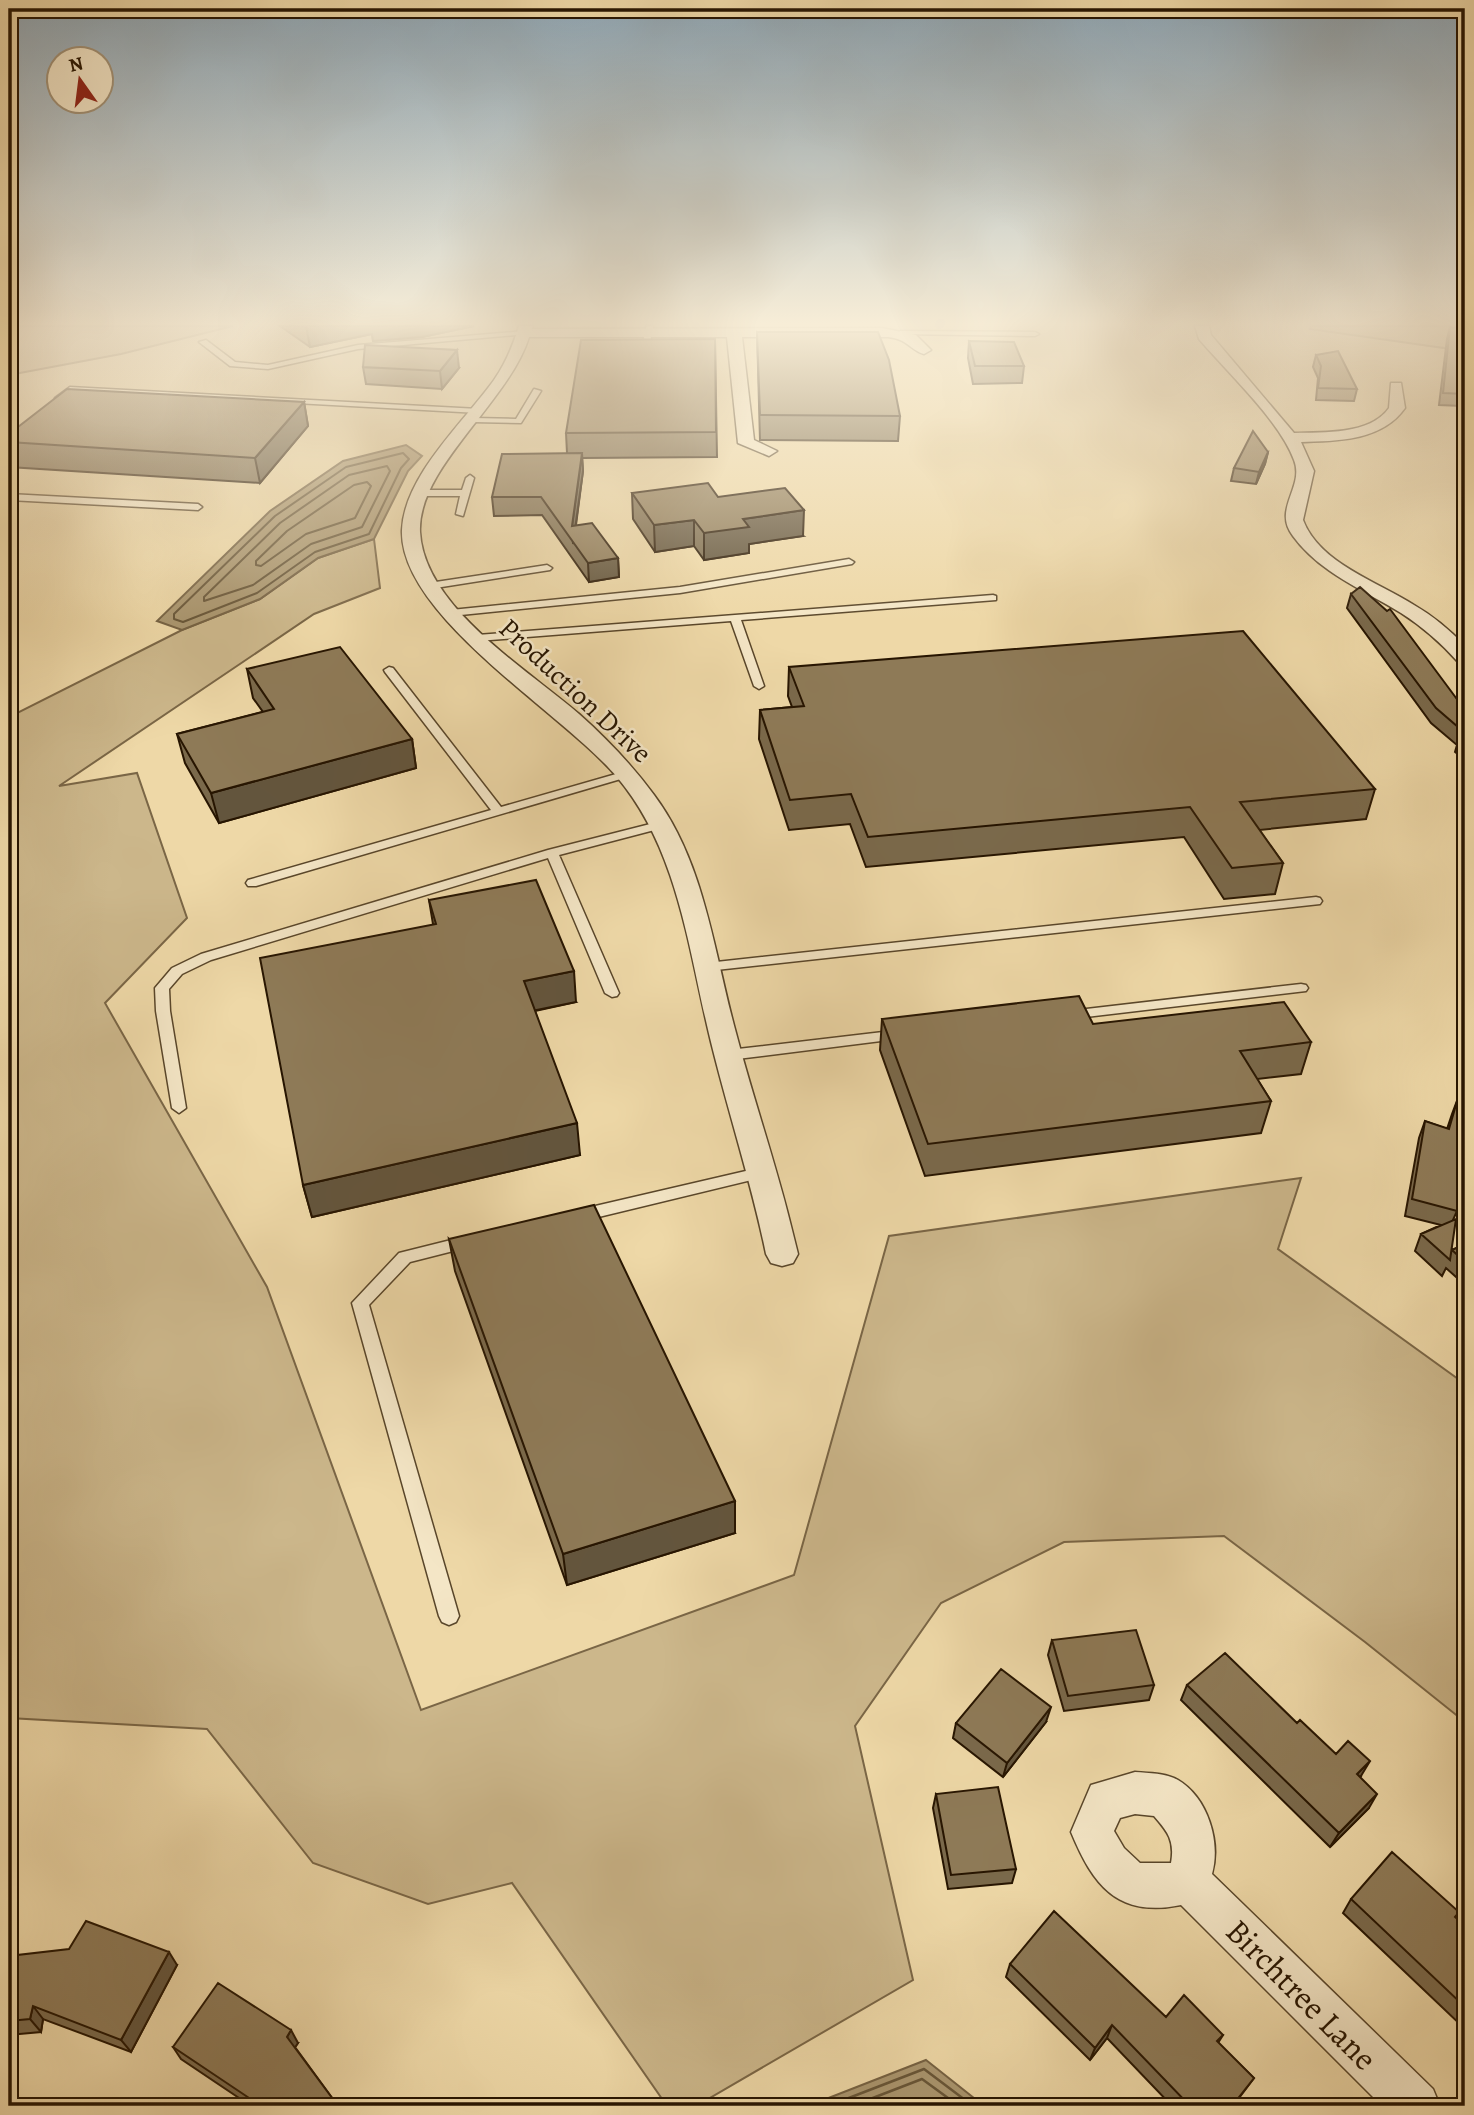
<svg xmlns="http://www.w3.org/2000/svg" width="1474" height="2115" font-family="Alegreya,serif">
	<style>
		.green { fill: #ccb78b; stroke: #7a6646; stroke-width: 2 }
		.water { fill: #aa966f; stroke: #766243; stroke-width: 2 }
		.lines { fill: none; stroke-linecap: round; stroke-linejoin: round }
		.shore-far1 { stroke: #685638; stroke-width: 2 }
		.shore { stroke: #685638; stroke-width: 2.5 }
		.service-casing { stroke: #59462a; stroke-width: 3 }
		.minor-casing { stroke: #59462a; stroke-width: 3 }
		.service { fill: #f4e6c6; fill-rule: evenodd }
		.minor { fill: #f4e6c6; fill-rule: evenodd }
		.wall { fill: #7a694b; stroke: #271501; stroke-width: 2 }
		.shaded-wall { fill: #63553d; stroke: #271501; stroke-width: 2 }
		.building { fill: #8e7a57; stroke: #271501; stroke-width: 2 }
		.labels { text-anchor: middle; stroke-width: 5; stroke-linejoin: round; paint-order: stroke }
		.street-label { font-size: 28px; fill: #271501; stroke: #f4e6c6 }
		.near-street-label { font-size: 33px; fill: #271501; stroke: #f4e6c6 }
	</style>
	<rect width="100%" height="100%" fill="#eed8a7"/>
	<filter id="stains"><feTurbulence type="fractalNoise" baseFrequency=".00286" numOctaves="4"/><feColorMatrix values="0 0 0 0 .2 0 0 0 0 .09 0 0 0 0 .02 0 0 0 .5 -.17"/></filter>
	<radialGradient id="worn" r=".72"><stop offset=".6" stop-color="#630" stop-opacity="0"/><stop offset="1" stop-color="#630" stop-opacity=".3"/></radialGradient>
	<path class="green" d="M9 326H233L121 354 9 375Z
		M1311 326H1465V351L1310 329Z
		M374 539 380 588 314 614 59 786 137 773 187 918 105 1003 267 1287 421 1710 794 1575 889 1236 1301 1178 1278 1249 1465 1384V1722L1365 1642 1224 1536 1064 1542 941 1603 855 1726 913 1980 696 2106H667L512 1883 428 1904 313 1863 207 1729 9 1718V717L182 630 260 599 318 558Z"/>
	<path class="water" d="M406 445 422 456 408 471 374 539 318 558 260 599 182 630 157 621 270 511 343 461Z
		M926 2060 984 2106H808Z"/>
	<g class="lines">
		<path class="shore-far1" d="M403 453 409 459 401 468 369 534 315 552 257 593 183 622 174 619V614L275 516 346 467Z
			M387 466 390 471 362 527 311 544 253 585 204 601V597L280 523 349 475Z
			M367 482 371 486 355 518 306 534 261 566 256 565V561L287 531 354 485Z"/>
		<path class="shore" d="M828 2106 924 2069 973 2106
			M852 2106 922 2079 959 2106"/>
		<defs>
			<path id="service" d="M647 326H653L648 353 644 355 640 353Z
				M525 331 527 334 358 349 268 369 230 366 199 342 206 340 235 362 268 365 358 345Z
				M900 331 1035 332 1039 334 1035 336 898 334Z
				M70 387 479 409 483 411 479 413 75 391 61 402H55V398Z
				M534 389 541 391 521 423 473 422 469 420 473 418 516 419Z
				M470 475 474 478 463 516 456 514 460 496H420L416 493 420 490H462L466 478Z
				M9 494 198 504 202 507 198 510 9 500Z
				M849 559 854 562 852 564 680 593 451 616 446 613 451 610 680 587Z
				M547 565 552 568 550 570 429 589 424 586 429 583Z
				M993 595 996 596V600L741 620 764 686 759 689 754 686 731 621 477 641 472 638 477 635Z
				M389 667 393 668 501 807 623 772H631L633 774 631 776 256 886H248L246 883 248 880 491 810 385 672 384 670Z
				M662 821 666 823V827L559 855 619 993 617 996 612 997 605 993 548 858 211 960 182 974 169 989 170 1011 186 1108 179 1113 172 1108 156 1011 155 988 172 968 201 954 548 850Z
				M1316 897 1320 898 1322 901 1320 904 707 971 700 967 707 963Z
				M1301 984 1306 985 1308 988 1306 991 1069 1019 1062 1015 1069 1011Z
				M900 1030 907 1035 905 1038 729 1060 722 1055 729 1050Z
				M763 1167 768 1168 771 1172 768 1176 578 1222 573 1220 570 1216 573 1212 578 1210Z
				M467 1236 473 1238 475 1242 473 1246 410 1262 369 1305 459 1616 456 1622 449 1625 442 1622 439 1616 352 1303 399 1253Z"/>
			<path id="minor" d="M519 326H533L532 329 882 328 916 335 931 350 924 354C910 350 908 339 888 337H742L754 440 777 451 769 456 738 443 727 337H529C509 402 417 468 420 532 424 607 527 669 579 714 607 739 632 765 654 795 705 863 714 953 736 1033 753 1098 775 1161 791 1226L798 1254 793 1263 782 1266 771 1263 766 1254C752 1185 730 1118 713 1050 689 957 681 853 617 777 563 713 399 616 402 530 404 476 464 422 494 380 506 363 513 345 519 326Z
				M1195 326H1209L1211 335 1294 433C1324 432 1370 435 1389 408L1391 383H1401L1405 408C1382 441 1337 441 1301 442L1314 471 1303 520C1319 563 1378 582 1414 605 1433 616 1450 630 1465 646V664L1458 662C1441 643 1423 627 1401 613 1364 590 1320 573 1293 536 1272 509 1305 487 1294 460 1279 420 1228 373 1199 339Z
				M1135 1772C1149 1773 1166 1773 1178 1780 1208 1798 1221 1842 1212 1874L1433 2089 1440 2106H1382L1181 1905C1117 1918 1093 1885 1071 1832L1091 1785ZM1135 1814 1154 1816C1168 1832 1175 1841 1171 1863H1140L1124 1848 1114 1831 1120 1818Z"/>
		</defs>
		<use href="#service" class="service-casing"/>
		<use href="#minor" class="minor-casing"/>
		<use href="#service" class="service"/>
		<use href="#minor" class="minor"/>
	</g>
	<path class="wall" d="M280 326H474L422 337 373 341 372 334 310 347Z
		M1450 327 1465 394 1462 406 1439 405 1447 339Z
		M757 332 900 416 898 441 760 440Z
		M715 339 717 457 582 458 583 471 576 525 618 558 619 577 589 582 542 515 494 516 492 497 567 453 566 433Z
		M969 341 1024 366 1022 383 973 384 968 358Z
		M1316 355 1357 389 1354 401 1316 400 1318 378 1313 367Z
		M363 367 459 368 442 389 366 384Z
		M304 402 308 426 260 483 9 467V434Z
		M1268 452 1265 464 1256 484 1231 481 1234 468Z
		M632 493 718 497 803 536 749 544V553L704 560 694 546 655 552 633 519Z
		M1351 594 1465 710V760L1455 752 1457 745 1431 723 1347 608Z
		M789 667 1375 789 1366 819 1259 830 1283 863 1275 894 1224 899 1184 837 866 867 850 824 789 830 759 739 760 710 792 707 788 696Z
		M247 669 412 739 416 768 219 823 185 763 177 734 263 712 253 698Z
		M429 900 576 1002 535 1011 580 1155 312 1217 303 1185 433 924Z
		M882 1019 1093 1024 1311 1042 1301 1074 1257 1079 1271 1101 1261 1133 925 1176 880 1050Z
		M1465 1066V1170L1463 1169 1457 1211 1453 1220 1450 1255 1452 1250 1465 1244V1285L1446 1268 1442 1276 1415 1251 1421 1234 1441 1225 1405 1216 1419 1138 1425 1121 1447 1129 1452 1114 1458 1098Z
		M449 1239 735 1533 567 1585 455 1271Z
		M1052 1640 1154 1685 1149 1700 1064 1711 1048 1655Z
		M1187 1685 1297 1723 1361 1776 1360 1777 1369 1808 1330 1847 1181 1700Z
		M1046 1722 1003 1777 953 1738 956 1723Z
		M936 1794 1016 1869 1012 1883 948 1889 933 1808Z
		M1351 1899 1455 1917 1465 1926V2029L1343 1913Z
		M9 1956 177 1965 131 2052 43 2019 41 2032 9 2035Z
		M1010 1964 1166 2017 1223 2035 1218 2043 1254 2078 1233 2106H1172L1107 2038 1090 2060 1006 1977Z
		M298 2043 295 2047 338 2106H251L181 2059 173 2047Z"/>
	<path class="shaded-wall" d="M306 326H474L422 337 373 341 372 334 310 347Z
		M457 350 459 368 442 389 440 371Z
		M304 402 308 426 260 483 255 458Z
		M1268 452 1265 464 1256 484 1259 472Z
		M582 453 583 471 573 544 572 526Z
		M804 510 803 536 749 544V553L704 560V533L743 519Z
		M694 520V546L655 552 654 525Z
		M618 558 619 577 589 582 588 563Z
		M412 739 416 768 219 823 211 793Z
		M574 971 576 1002 527 1012 524 981Z
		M577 1123 580 1155 312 1217 303 1185Z
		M735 1501V1533L567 1585 563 1554Z
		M1051 1707 1046 1722 1003 1777 1007 1763Z
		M1370 1761 1361 1776 1348 1789 1357 1774Z
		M1377 1794 1369 1808 1330 1847 1339 1833Z
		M169 1952 177 1965 131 2052 121 2040Z
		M33 2006 43 2019 41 2032 30 2019Z
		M1112 2025 1107 2038 1090 2060 1095 2048Z
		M291 2030 298 2043 294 2049 287 2037Z"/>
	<path class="building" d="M1450 327 1465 328V394L1443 393Z
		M757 332H878L889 360 900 416 760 415Z
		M715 339 716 432 566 433 581 340Z
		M969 341 1014 342 1024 366H975Z
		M365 345 457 350 440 371 363 367Z
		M1338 351 1357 389 1318 388 1321 366 1316 355Z
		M67 389 304 402 255 458 9 442V434Z
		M1253 431 1268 452 1259 472 1234 468Z
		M582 453 572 526 592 523 618 558 588 563 541 497H492L502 454Z
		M708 483 718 497 785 488 804 510 743 519 749 527 704 533 694 520 654 525 632 493Z
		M1360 587 1387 611 1390 609 1465 710V733L1436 708 1351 594Z
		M1243 631 1375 789 1240 802 1283 863 1232 868 1190 807 868 837 851 794 790 800 760 710 804 706 789 667Z
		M340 647 412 739 211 793 177 734 274 709 247 669Z
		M536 880 574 971 524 981 577 1123 303 1185 260 958 436 924 429 900Z
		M1079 996 1093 1024 1284 1002 1311 1042 1240 1051 1271 1101 928 1144 882 1019Z
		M1465 1081V1151L1457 1211 1412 1199 1425 1121 1449 1129 1458 1098 1462 1099Z
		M594 1205 735 1501 563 1554 449 1239Z
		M1456 1219 1450 1260 1421 1234Z
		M1465 1244V1262L1452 1250Z
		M1136 1630 1154 1685 1068 1696 1052 1640Z
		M1225 1653 1297 1723 1300 1720 1336 1754 1348 1741 1370 1761 1357 1774 1377 1794 1339 1833 1187 1685Z
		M1001 1669 1051 1707 1007 1763 956 1723Z
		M998 1787 1016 1869 951 1875 936 1794Z
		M1392 1852 1459 1912 1455 1917 1465 1926V2007L1351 1899Z
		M1054 1911 1166 2017 1184 1995 1223 2035 1217 2041 1254 2078 1232 2106H1190L1112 2025 1095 2048 1010 1964Z
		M86 1921 169 1952 121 2040 33 2006 30 2019 9 2021V1956L69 1949Z
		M218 1983 291 2030 287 2037 338 2106H261L173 2047Z"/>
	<linearGradient id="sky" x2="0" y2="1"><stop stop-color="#8fa8b8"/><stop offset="0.52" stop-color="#f7edd7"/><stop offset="1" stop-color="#f7edd7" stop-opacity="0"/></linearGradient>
	<rect width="1474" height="622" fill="url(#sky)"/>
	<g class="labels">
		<g class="street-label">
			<text transform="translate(576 690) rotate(43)" y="10">Production Drive</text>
		</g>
		<g class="near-street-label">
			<text transform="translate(1302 1994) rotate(45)" y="12">Birchtree Lane</text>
		</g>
	</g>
	<rect width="1474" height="2115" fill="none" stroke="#eed8a7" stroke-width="35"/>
	<rect x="10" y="10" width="1453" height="2094" fill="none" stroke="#271501" stroke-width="3.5"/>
	<rect x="18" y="18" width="1439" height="2080" fill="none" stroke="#271501" stroke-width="2"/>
	<g transform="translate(80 80) rotate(346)"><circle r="33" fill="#f4e6c6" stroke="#a29277" stroke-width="2"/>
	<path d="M0-5L12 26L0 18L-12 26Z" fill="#8f2418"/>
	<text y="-10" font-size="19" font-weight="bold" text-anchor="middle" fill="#271501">N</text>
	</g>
	<rect width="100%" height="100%" filter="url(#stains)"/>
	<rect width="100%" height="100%" fill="url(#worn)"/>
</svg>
